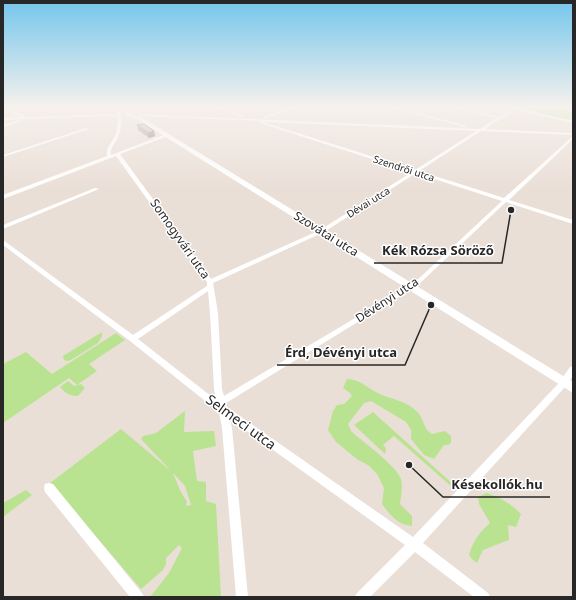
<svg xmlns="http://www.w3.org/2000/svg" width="576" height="600" font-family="'Noto Sans',sans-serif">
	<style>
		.green { fill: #b9e391; fill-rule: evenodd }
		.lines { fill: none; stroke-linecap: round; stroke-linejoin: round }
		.street { fill: #fff; fill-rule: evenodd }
		.secondary { fill: #fff; fill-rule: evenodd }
		.wall { fill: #a7a19a }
		.shaded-wall { fill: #88837d }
		.building { fill: #c2bbb3; stroke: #88837d }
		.labels { text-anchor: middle; stroke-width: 3; stroke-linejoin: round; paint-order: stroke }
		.far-street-label { font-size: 10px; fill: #272727; stroke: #fff }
		.street-label { font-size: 12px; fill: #272727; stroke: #fff }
		.near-street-label { font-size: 14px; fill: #272727; stroke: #fff }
		.leader { fill: none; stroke: #272727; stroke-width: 1.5 }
		.callout-dot { fill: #272727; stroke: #fff; stroke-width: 1.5 }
		.callout-label { font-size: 13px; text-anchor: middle; font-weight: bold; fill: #272727; stroke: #fff; stroke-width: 3; stroke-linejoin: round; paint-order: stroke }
	</style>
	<rect width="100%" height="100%" fill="#eadfd7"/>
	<path class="green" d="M520 106H530L552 111 554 109 543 106H573V111L569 113 573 114V117L566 120 516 109Z
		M102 332V336L98 343 71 360 67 361 64 360 63 356Z
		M116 333 125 340 89 364 97 371 77 385 69 378 3 423V364L26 352 52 374Z
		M347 379C360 379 367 388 378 393 392 400 409 401 419 414 425 421 423 429 432 434L445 431 451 436V443L448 445H444L434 459 424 455 411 439V430L406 422 371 401 364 403 348 424 351 431C363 442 396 465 401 479 403 487 401 496 400 504L412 516V526C398 525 390 515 382 504L384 488 377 474 368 465 358 460 336 442 328 430 333 411 337 405 344 404 352 396 350 393 343 388Z
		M68 381 74 386 81 384 85 388 78 396C70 396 65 393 60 387Z
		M185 411 184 432 214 431 216 446 193 451 197 481 206 482V501L216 504 221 597H150L169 573 182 548 179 545 166 558V564L163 570 141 589 50 483 121 429 171 471 141 439 143 436 156 433ZM173 473 185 486 191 505 186 506 187 501C179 491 178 484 173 473Z
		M373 412 455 486 452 487 394 436 383 445 386 448 385 454 354 425Z
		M26 490 32 495 3 517V503Z
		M487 493C501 498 510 503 521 514L516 527 508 525 509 540 483 550 477 563 472 559 469 555C472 543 480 531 490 523L479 504 478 497Z"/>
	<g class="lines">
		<path class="street" d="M3 106 27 117 109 114 118 115 116 110 119 109C123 118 122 129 118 137 115 144 110 147 111 155L166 134H168V136L120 154 211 279 320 230 412 172 260 123V121L139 116 138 114 480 129 496 118 445 106H452L499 117 511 109 501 106 513 107 520 106 517 108 573 121V123L515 110 485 129 573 133V135L481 131 419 171 504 198 573 136V139L509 200 573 220V224L506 202 418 285 226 403 227 407 413 537 558 384 570 367 573 366V376L564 388 423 543 488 593 490 597H474L415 552 370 597H355L357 593 405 545 230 419 232 428 248 597H236L222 428 219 412 130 341 3 245V240L133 335 207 286V282L116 156 3 199V195L107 156C106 147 111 144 115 136 117 130 118 123 118 117L109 116 3 120V118L21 117 3 108ZM263 122 476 131 415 170ZM416 173 502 201 414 283 224 396 222 389 218 313 213 283 324 232ZM208 291 210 313 214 389 216 400 138 339Z
			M141 106H145L136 113H134V111Z
			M210 106H216L244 116 241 117Z
			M273 106C278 106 282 108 287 109 291 109 296 106 301 106L264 119V117L284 110Z
			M385 106H392L467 126 465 127Z
			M19 120 21 121 20 122 3 127V125Z
			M86 128 89 129 3 157V155Z
			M95 188 99 189 3 229V225Z
			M49 483 53 484 142 593 144 597H130L45 492 44 488 45 484Z"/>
		<path class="secondary" d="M125 109H129L132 114 141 117 573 382V393L137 119 127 116Z"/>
	</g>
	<path class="wall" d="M137 125 154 131 155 136 149 138 138 130Z"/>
	<path class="shaded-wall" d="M154 131 155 136 149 138 148 133Z"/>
	<path class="building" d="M144 124 154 131 148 133 137 125Z"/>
	<linearGradient id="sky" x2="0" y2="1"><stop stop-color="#74c6ec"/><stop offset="0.56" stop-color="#f6f1ed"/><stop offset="1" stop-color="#f6f1ed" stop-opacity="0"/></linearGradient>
	<rect width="576" height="190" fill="url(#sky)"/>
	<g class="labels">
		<g class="far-street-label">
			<text transform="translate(404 168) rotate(18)" y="4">Szendrői utca</text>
			<text transform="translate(368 202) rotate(-32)" y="4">Dévai utca</text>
		</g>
		<g class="street-label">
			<text transform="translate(326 234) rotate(32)" y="4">Szovátai utca</text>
			<text transform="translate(180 239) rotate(55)" y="4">Somogyvári utca</text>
			<text transform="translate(387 300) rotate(-33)" y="4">Dévényi utca</text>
		</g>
		<g class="near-street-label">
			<text transform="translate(241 422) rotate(36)" y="5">Selmeci utca</text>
		</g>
	</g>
	<path class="leader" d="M511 210L502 263H374M431 305L405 365H277M409 465L443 497H550"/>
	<g class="callout-dot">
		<circle cx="511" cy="210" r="4"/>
		<circle cx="431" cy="305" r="4"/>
		<circle cx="409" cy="465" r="4"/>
	</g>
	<g class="callout-label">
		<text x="438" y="255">Kék Rózsa Söröző</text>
		<text x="341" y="357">Érd, Dévényi utca</text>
		<text x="497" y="489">Késekollók.hu</text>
	</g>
	<rect width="576" height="600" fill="none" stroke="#272727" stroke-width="8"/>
</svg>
